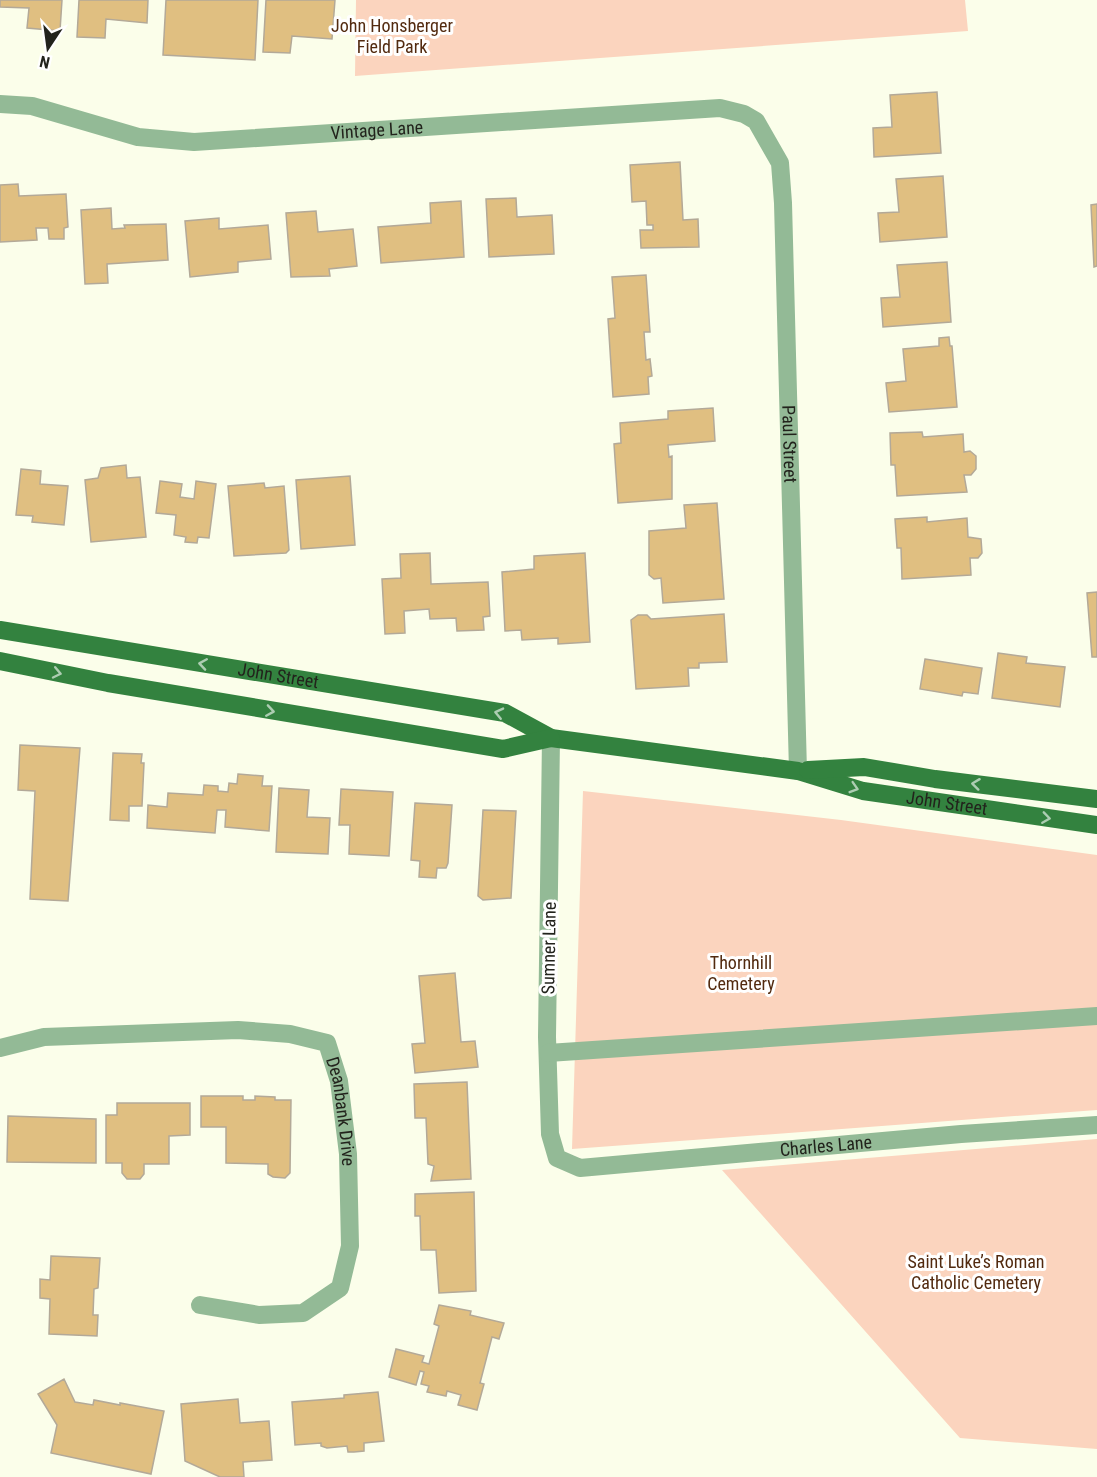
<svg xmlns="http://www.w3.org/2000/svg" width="1097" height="1477" font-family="'Roboto Condensed',sans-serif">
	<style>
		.green { fill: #fbd4be }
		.building { fill: #e0bf81; stroke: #b3a998; stroke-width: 1.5 }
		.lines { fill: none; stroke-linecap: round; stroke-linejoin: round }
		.minor { stroke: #93ba96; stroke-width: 18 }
		.major { stroke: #33823f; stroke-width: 18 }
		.oneway { stroke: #adcdb2 }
		.labels { text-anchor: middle; stroke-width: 6; stroke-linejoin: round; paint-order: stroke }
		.park-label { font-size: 18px; fill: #522a0f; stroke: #fff }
		.street-label { font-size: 18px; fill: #22231c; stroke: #fff }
	</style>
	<rect width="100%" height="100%" fill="#fbfeea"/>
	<path class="green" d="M356 0H965L968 31 355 76Z
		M583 791 841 820 1097 855V1110L572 1149Z
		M1097 1139V1449L960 1438 722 1170Z"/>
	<path class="building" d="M0 0H62L60 31 27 28 29 8 0 7Z
		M79 0H148L147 23 106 19 105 38 77 37Z
		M166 0H258L255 60 163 55Z
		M266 0H335L332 39 292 36 290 53 263 52Z
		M937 92 941 153 874 157 873 128 892 127 890 95Z
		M680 162 683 220 698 219 699 247 641 248 640 230H653V225H647L646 201 632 202 630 165Z
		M943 176 947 237 880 242 878 213 899 212 896 179Z
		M18 184 19 196 66 194 68 227 64 228V239H49L48 228H36L37 240 0 242V185Z
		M516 198 517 217 552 215 554 254 489 257 486 199Z
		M461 201 464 257 381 263 378 227 431 223 430 203Z
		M1097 204V266L1094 267 1091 205Z
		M111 208 112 229 125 228 124 225 166 224 168 260 107 264 108 283 85 284 81 210Z
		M316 211 318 232 353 229 357 266 329 269 330 276 291 277 286 213Z
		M219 218V229L268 225 271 259 238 262V272L190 277 185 221Z
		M947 262 951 322 883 327 881 298 900 297 897 265Z
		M646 275 650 332H644L646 360 650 359 652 376 648 377 649 394 613 397 608 319 615 318 612 277Z
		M949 337 950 346H952L957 407 889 412 886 383 906 381 903 349 939 346V338Z
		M713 408 715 441 668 445 669 457 672 456V499L618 503 614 444 621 443 620 423 668 419V411Z
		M922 432 923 437 963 434 964 452 970 451 976 456V469L971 475H964L967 492 897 496 895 465H891L890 433Z
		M126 465 127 478 140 477 146 537 91 542 85 480 98 478 101 468Z
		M21 469 41 471 40 484 68 486 64 525 32 522 33 516 16 515Z
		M350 476 355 545 301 549 296 480Z
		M160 481 182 484 180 497 194 499 196 481 216 484 209 538 198 537 197 543 185 542 186 537 174 535 176 515 156 513Z
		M264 483 265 488 284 486 289 550 286 553 234 556 228 486Z
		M717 503 724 599 663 603 661 578 654 579 649 575V531L686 528 684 505Z
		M927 517V522L967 518 968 537 981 539 982 553 978 558H970L971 575 902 579 901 548H897L895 519Z
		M430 553 431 584 488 582 490 616 483 617 484 630 457 631 456 618 430 619 429 609 404 611 405 633 385 634 382 579 401 578 400 554Z
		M585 553 590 642 558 644V638L522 640 521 630 505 631 502 572 534 569V556Z
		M1097 592V657H1092L1087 593Z
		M724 614 727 662 699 663V668H688L689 686 636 689 631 620 638 615H647L651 619Z
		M998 653 1027 657 1026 663 1065 667 1060 707 992 698Z
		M925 659 982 668 978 694 963 692 962 696 920 689Z
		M20 745 80 748 68 901 30 899 35 791 18 790Z
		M113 753 142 754 141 763H144L142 806H129V821L110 820Z
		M238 774 263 776 262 786H272L269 831 225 827 226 810H217L215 833 147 828 148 805 167 807 168 793 203 795 204 785 218 786V791L228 792 229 783 237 784Z
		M279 788 309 790 307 817 330 818 328 854 276 852Z
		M341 789 393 792 389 856 349 854 350 825H339Z
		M415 803 452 805 448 863 446 868H437L436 878 419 877 420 861 411 860Z
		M483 810 516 811 511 898 483 900 478 896Z
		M455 973 461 1042 475 1041 478 1067 415 1073 412 1044 425 1043 419 976Z
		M467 1082 471 1179 431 1181 434 1166 428 1164 426 1118H415L414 1084Z
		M201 1096H243V1100H255V1096L275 1097V1100H291L290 1173 285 1178 273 1177 268 1174V1164L226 1163V1127H201Z
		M117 1103H190V1135L169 1136V1164H144V1174L140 1179H127L122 1173V1163H106V1115H117Z
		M8 1116 96 1119V1163L7 1162Z
		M474 1192 476 1291 439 1293 436 1250H421L420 1216H415V1194Z
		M51 1256 100 1258 98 1288 94 1289 93 1315H98L97 1336 49 1334 50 1299 40 1298V1279L50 1280Z
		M439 1305 471 1311 470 1315 504 1323 499 1339 492 1337 480 1383 484 1384 477 1410 458 1405 461 1395 447 1391 446 1396 427 1392 429 1386 421 1384 424 1372 420 1371 416 1385 389 1377 396 1349 424 1356 422 1362 429 1364 439 1326 434 1324Z
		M64 1379 75 1402 93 1405 94 1400 120 1405V1403L164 1411 151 1474 51 1453 57 1425 38 1394Z
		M378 1392 384 1441 364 1443V1451L354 1452H348L347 1446 327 1448 321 1446V1443L295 1445 292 1402 344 1398V1395Z
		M238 1399 240 1423 269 1421 272 1460 243 1462 244 1477H220L185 1461 181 1404Z"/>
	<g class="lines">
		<g class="minor">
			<path id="s1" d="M0 104 32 106 138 137 194 142 720 108 744 114 756 121 780 163 783 203 798 771"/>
			<path id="s2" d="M551 738 547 1037 550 1134 557 1158 580 1168 961 1134 1097 1125"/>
			<path id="s3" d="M0 1048 44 1037 238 1030 290 1034 327 1043 339 1081 348 1154 350 1246 340 1288 303 1313 259 1315 200 1305"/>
			<path d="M548 1053 1097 1016"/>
		</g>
		<g class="major">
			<path id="s4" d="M0 630 505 713 551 738 798 771 863 791 1097 825"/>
			<path d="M0 661 108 683 503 749 551 738"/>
			<path d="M808 770 864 767 935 779 1097 799"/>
		</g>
	</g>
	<defs><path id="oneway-chevron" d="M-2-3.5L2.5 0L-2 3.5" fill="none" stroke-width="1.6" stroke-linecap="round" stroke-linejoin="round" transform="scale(1.5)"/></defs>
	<g class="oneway">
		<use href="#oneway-chevron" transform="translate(203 664) rotate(-171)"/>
		<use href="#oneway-chevron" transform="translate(57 673) rotate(12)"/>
		<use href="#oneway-chevron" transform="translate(270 711) rotate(9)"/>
		<use href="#oneway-chevron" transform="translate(499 713) rotate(-167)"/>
		<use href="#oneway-chevron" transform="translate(976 784) rotate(-173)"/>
		<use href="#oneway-chevron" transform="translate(854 788) rotate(17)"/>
		<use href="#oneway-chevron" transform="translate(1046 818) rotate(8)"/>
	</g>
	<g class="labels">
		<g class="park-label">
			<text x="392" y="32">John Honsberger<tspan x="392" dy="21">Field Park</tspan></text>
			<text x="741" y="969">Thornhill<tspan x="741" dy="21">Cemetery</tspan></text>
			<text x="976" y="1268">Saint Luke’s Roman<tspan x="976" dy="21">Catholic Cemetery</tspan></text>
		</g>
		<g class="street-label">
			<text dy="6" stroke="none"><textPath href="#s1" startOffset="382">Vintage Lane</textPath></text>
			<text dy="6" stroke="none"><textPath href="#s1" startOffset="1094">Paul Street</textPath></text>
			<text dy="6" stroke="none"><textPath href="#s4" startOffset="282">John Street</textPath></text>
			<text dy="6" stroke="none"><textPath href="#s4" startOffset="966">John Street</textPath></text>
			<text transform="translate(549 948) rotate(-89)" y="6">Sumner Lane</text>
			<text dy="6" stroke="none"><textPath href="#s3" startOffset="400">Deanbank Drive</textPath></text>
			<text dy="6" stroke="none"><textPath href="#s2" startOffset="693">Charles Lane</textPath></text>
		</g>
	</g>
	<g transform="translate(48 48) rotate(193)" stroke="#ffffff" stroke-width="4.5" paint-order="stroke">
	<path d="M0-4.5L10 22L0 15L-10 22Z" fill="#22231c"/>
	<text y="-9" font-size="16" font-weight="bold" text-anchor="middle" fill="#22231c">N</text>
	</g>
</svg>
